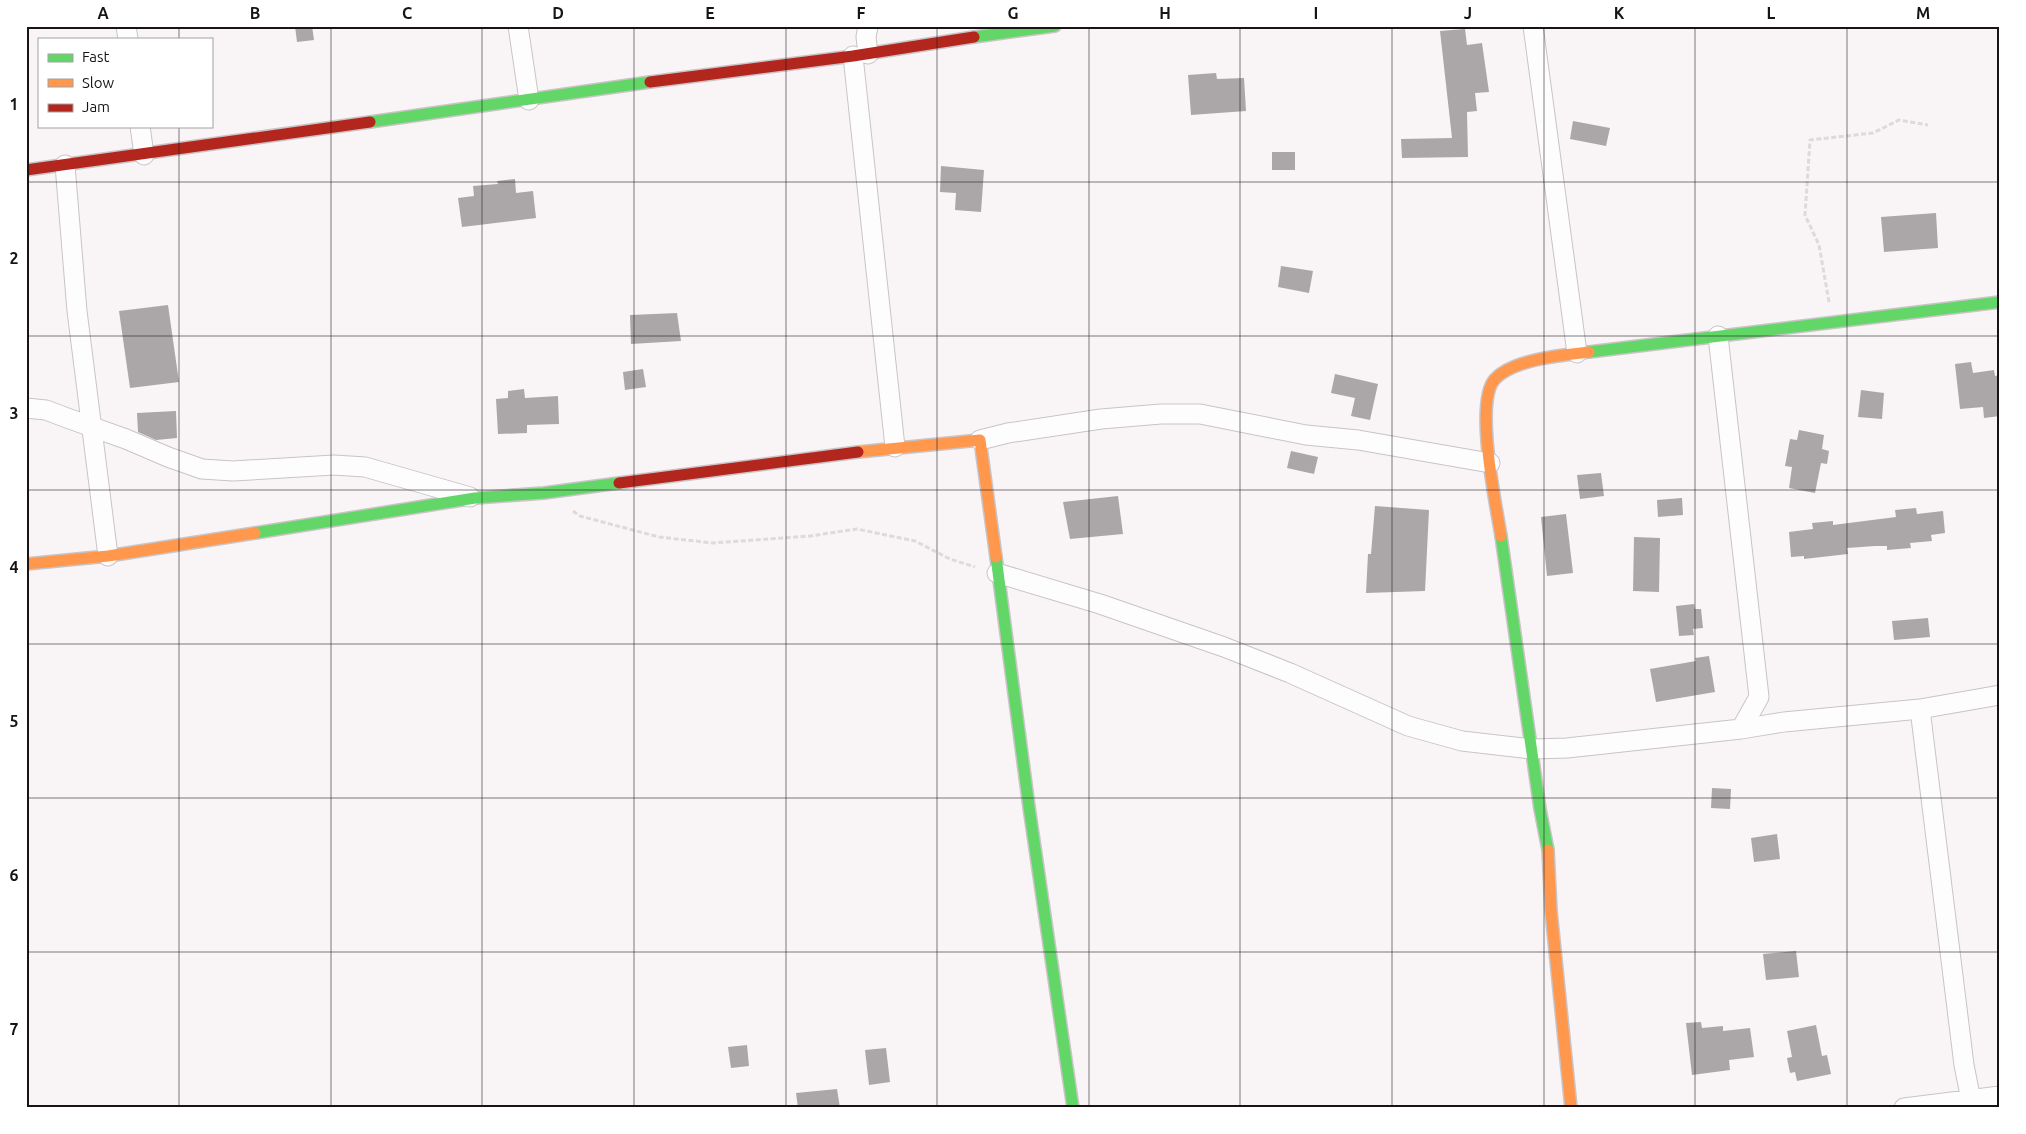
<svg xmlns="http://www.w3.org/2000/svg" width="2026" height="1134" font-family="Ubuntu,sans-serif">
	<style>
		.building { fill: #aba7a8 }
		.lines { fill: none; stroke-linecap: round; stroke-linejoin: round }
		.street-casing { stroke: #c9c4c6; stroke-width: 21 }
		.fast-casing { stroke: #c9c4c6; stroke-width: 14 }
		.slow-casing { stroke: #c9c4c6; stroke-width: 14 }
		.jam-casing { stroke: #c9c4c6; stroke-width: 14 }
		.path { stroke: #dcdadb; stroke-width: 3; stroke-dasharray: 5 2.5; stroke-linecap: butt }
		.street { stroke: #fefdfe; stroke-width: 19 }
		.fast { stroke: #63d668; stroke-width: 11 }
		.slow { stroke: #ff974d; stroke-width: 11 }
		.jam { stroke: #b3261e; stroke-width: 11 }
		.grid { fill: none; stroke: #181416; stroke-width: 1; stroke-opacity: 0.55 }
		.neatline { fill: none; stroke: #181416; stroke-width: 2 }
		.grid-label { font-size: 16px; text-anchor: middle; font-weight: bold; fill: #181416 }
	</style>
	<rect width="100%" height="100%" fill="#f9f4f6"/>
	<path class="building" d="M295 26H312L314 40 297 42Z
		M1465 29 1467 45 1482 43 1489 92 1475 93 1477 111 1467 112 1468 157 1402 158 1401 139 1452 138 1440 31Z
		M1216 73 1217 79 1244 78 1246 111 1191 115 1188 75Z
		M1573 121 1610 128 1606 146 1570 139Z
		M1272 152H1295V170H1272Z
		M941 166 984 170 981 212 955 210 956 193 940 192Z
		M515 179 516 193 533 191 536 218 462 227 458 198 474 196 473 186 498 184 497 181Z
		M1936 213 1938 248 1884 252 1881 217Z
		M1281 266 1313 271 1309 293 1278 287Z
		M168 305 179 382 130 388 119 311Z
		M677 313 681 341 631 344 630 315Z
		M1971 362 1973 373 1994 370 1995 376 2000 375V416L1984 418 1983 407 1960 409 1955 364Z
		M643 369 646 387 625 390 623 372Z
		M1335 374 1378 384 1370 420 1351 416 1355 398 1331 393Z
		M524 389 525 398 558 396 559 424 527 425V433L498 434 496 399 508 398V391Z
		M1861 390 1884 393 1882 419 1858 417Z
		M176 411 177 438 156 440 138 432 137 413Z
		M1799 430 1824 435 1822 449 1829 451 1827 464 1821 463 1815 493 1789 488 1792 467 1785 466 1790 439 1797 440Z
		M1291 451 1318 457 1314 474 1287 468Z
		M1601 473 1604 496 1580 499 1577 475Z
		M1118 496 1123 534 1070 539 1063 502Z
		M1682 498 1683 515 1658 517 1657 500Z
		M1375 506 1429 510 1425 591 1366 593 1368 554H1371Z
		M1916 508 1917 514 1943 511 1945 533 1931 535 1932 541 1910 543 1911 548 1887 550V546H1875L1847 548 1848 554 1804 559V556L1791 557 1789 532 1813 529 1812 523 1833 521V525L1896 517 1895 510Z
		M1566 514 1573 573 1547 576 1541 517Z
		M1634 537 1660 538 1659 592 1633 591Z
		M1694 604 1695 609H1701L1703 628 1693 629 1694 635 1679 636 1676 606Z
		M1928 618 1930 637 1894 640 1892 621Z
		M1709 656 1715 692 1656 702 1650 669 1696 661 1695 658Z
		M1712 788 1731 789 1730 809 1711 808Z
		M1777 834 1780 859 1754 862 1751 838Z
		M1796 951 1799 977 1766 980 1763 954Z
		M1701 1022 1702 1028 1723 1026V1031L1750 1028 1754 1057 1729 1060 1730 1070 1692 1075 1686 1023Z
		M1816 1025 1822 1056 1827 1055 1831 1074 1797 1081 1795 1072 1790 1073 1787 1058 1792 1057 1787 1031Z
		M747 1045 749 1066 731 1068 728 1047Z
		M886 1048 890 1082 869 1085 865 1050Z
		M837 1089 840 1108H798L796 1093Z"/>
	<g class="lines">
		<defs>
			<path id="street" d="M126 26 128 39
				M518 26 529 100
				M868 26 866 37 868 54
				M1533 26 1577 353
				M853 56 895 447
				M140 126 144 155
				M65 165 77 311 108 556
				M1718 336 1759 697 1741 729
				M26 408 46 410 67 418 126 439 168 457 202 469 233 471 334 465 365 467 470 497
				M980 440 1008 433 1101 419 1161 414H1200L1306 435 1358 440 1490 463
				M997 573 1100 604 1224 647 1290 673 1408 726 1462 741 1532 749 1567 748 1741 729 1784 722 1920 709 2000 695
				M1920 709 1964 1065 1971 1100
				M1904 1108 2000 1096"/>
			<path id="fast" d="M974 37 1055 26
				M370 122 650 82
				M1589 352 2000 302
				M255 533 475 498 544 493 619 483
				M1501 536 1540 809 1548 850
				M996 557 1029 807 1073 1108"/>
			<path id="slow" d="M858 452 980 440 996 557
				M1501 536C1496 505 1474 401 1495 379 1514 359 1563 355 1589 352
				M26 564 108 556 255 533
				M1548 850 1551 911 1571 1108"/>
			<path id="jam" d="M650 82 853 56 974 37
				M26 170 370 122
				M619 483 858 452"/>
		</defs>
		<use href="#street" class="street-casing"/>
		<use href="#fast" class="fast-casing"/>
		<use href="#slow" class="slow-casing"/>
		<use href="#jam" class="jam-casing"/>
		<path class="path" d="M1829 302 1819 245 1805 215 1810 140 1873 133 1899 120 1928 125
			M573 511 580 516 659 537 713 543 810 536 857 529 915 541 950 559 975 567"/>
		<use href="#street" class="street"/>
		<use href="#fast" class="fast"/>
		<use href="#slow" class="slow"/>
		<use href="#jam" class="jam"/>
	</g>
	<path class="grid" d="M179 26V39M331 26V1108M482 26V1108M634 26V1108M786 26V1108M937 26V1108M1089 26V1108M1240 26V1108M1392 26V1108M1544 26V1108M1695 26V1108M1847 26V1108M179 126V1108M26 182H2000M26 336H2000M26 490H2000M26 644H2000M26 798H2000M26 952H2000"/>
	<rect width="2026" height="1134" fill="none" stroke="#ffffff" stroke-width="55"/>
	<rect x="38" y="38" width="175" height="90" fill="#ffffff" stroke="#a3a1a2"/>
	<rect x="48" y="54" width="25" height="8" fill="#63d668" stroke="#a3a1a2"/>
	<text x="82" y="62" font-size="15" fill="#181416">Fast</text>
	<rect x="48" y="79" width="25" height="8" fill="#ff974d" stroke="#a3a1a2"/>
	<text x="82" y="88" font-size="15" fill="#181416">Slow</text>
	<rect x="48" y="104" width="25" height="8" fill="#b3261e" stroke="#a3a1a2"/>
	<text x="82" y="112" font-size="15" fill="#181416">Jam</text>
	<rect x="28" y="28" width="1970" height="1078" class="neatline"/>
	<g class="grid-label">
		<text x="103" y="19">A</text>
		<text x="255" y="19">B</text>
		<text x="407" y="19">C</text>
		<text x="558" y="19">D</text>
		<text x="710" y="19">E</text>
		<text x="861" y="19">F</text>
		<text x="1013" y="19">G</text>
		<text x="1165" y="19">H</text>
		<text x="1316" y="19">I</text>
		<text x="1468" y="19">J</text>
		<text x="1619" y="19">K</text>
		<text x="1771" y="19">L</text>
		<text x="1923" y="19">M</text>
		<text x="14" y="110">1</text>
		<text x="14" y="264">2</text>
		<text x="14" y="419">3</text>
		<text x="14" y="573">4</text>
		<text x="14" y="727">5</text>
		<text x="14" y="881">6</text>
		<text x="14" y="1035">7</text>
	</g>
</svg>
